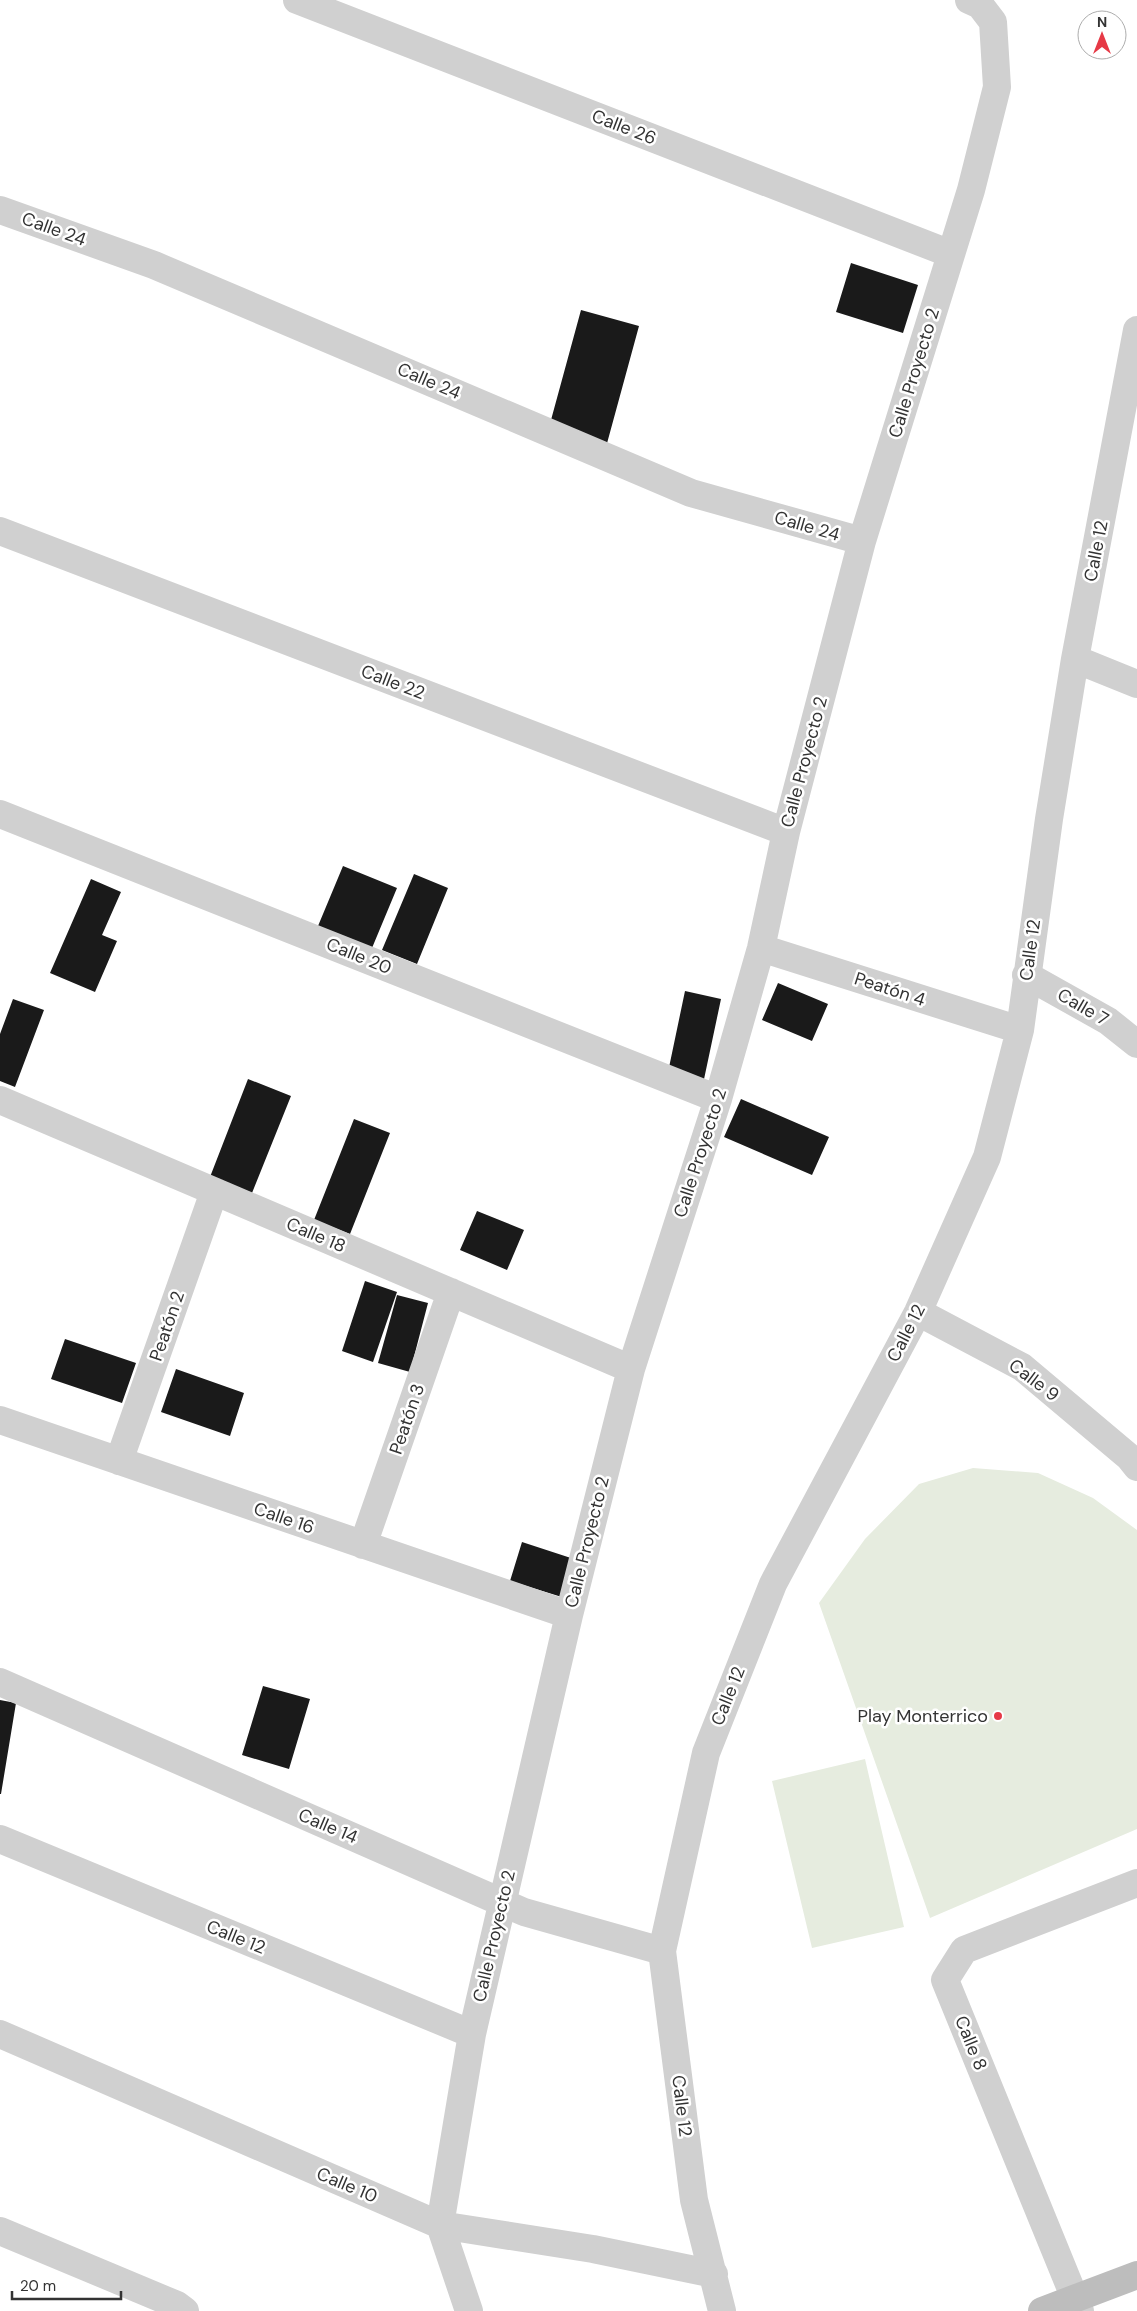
<svg xmlns="http://www.w3.org/2000/svg" width="1137" height="2311" font-family="'DM Sans',sans-serif">
	<style>
		.green { fill: #e6ecdf }
		.building { fill: #1a1a1a }
		.lines { fill: none; stroke-linecap: round; stroke-linejoin: round }
		.minor { stroke: #d0d0d0; stroke-width: 28 }
		.secondary { stroke: #bdbdbd; stroke-width: 28 }
		.poi-dot { fill: #e63946; stroke: #fff; stroke-width: 2 }
		.labels { text-anchor: middle; stroke-width: 5; stroke-linejoin: round; paint-order: stroke }
		.street-label { font-size: 18px; fill: #333; stroke: #fff }
		.poi-label { font-size: 18px; fill: #333; stroke: #fff; text-anchor: end }
	</style>
	<rect width="100%" height="100%" fill="#fff"/>
	<path class="green" d="M973 1468 1038 1473 1093 1498 1137 1530V1829L930 1918 819 1603 865 1539 919 1484Z
		M865 1759 904 1927 812 1948 772 1781Z"/>
	<path class="building" d="M851 263 918 285 903 333 836 312Z
		M581 310 639 326 606 447 548 431Z
		M343 866 397 888 372 948 318 926Z
		M414 874 448 888 417 964 382 950Z
		M91 879 121 892 102 935 117 941 95 992 50 973Z
		M778 983 828 1004 812 1041 762 1020Z
		M685 991 721 999 703 1084 667 1077Z
		M13 999 44 1010 15 1087 0 1081V1034Z
		M248 1079 291 1096 252 1193 210 1177Z
		M741 1099 829 1137 812 1175 724 1137Z
		M354 1119 390 1133 350 1234 314 1220Z
		M477 1211 524 1230 507 1270 460 1250Z
		M365 1281 397 1292 373 1362 342 1351Z
		M397 1295 428 1303 410 1372 378 1363Z
		M65 1339 136 1363 122 1403 51 1379Z
		M176 1369 244 1393 230 1436 161 1412Z
		M522 1542 577 1560 565 1598 510 1581Z
		M263 1686 310 1699 289 1769 242 1755Z
		M0 1700 16 1703 1 1794H0Z"/>
	<g class="lines">
		<path class="minor" d="M297 0 951 254
			M0 210 154 265 691 493 862 541
			M0 531 786 832
			M1075 659 1137 684
			M0 814 718 1099
			M761 948 1020 1030
			M1026 975 1108 1021 1137 1044
			M0 1100 631 1369
			M918 1312 1022 1367 1129 1457 1137 1467
			M0 1420 569 1615
			M119 1461 214 1192
			M363 1545 451 1292
			M0 1682 524 1912 662 1951
			M0 1839 472 2034
			M0 2034 440 2225 593 2249 714 2274
			M0 2231 177 2305 185 2311
			M469 2311 440 2225 472 2034 569 1615 631 1369 718 1099 761 948 786 832 862 541 971 190 997 87 993 22 980 5 969 0
			M722 2311 694 2200 662 1951 706 1753 773 1584 918 1312 987 1157 1020 1030 1049 819 1075 659 1137 330
			M1080 2311 945 1980 964 1950 1137 1883"/>
		<path class="secondary" d="M1042 2311 1137 2275"/>
	</g>
	<circle class="poi-dot" cx="998" cy="1716" r="5"/>
	<g class="labels">
		<g class="street-label">
			<text transform="translate(624 127) rotate(21)" y="6">Calle 26</text>
			<text transform="translate(54 229) rotate(20)" y="6">Calle 24</text>
			<text transform="translate(914 373) rotate(-73)" y="6">Calle Proyecto 2</text>
			<text transform="translate(429 381) rotate(23)" y="6">Calle 24</text>
			<text transform="translate(807 526) rotate(16)" y="6">Calle 24</text>
			<text transform="translate(1096 551) rotate(-79)" y="6">Calle 12</text>
			<text transform="translate(393 682) rotate(21)" y="6">Calle 22</text>
			<text transform="translate(804 762) rotate(-75)" y="6">Calle Proyecto 2</text>
			<text transform="translate(1030 950) rotate(-82)" y="6">Calle 12</text>
			<text transform="translate(359 956) rotate(22)" y="6">Calle 20</text>
			<text transform="translate(890 989) rotate(18)" y="6">Peatón 4</text>
			<text transform="translate(1083 1007) rotate(30)" y="6">Calle 7</text>
			<text transform="translate(700 1153) rotate(-72)" y="6">Calle Proyecto 2</text>
			<text transform="translate(316 1235) rotate(23)" y="6">Calle 18</text>
			<text transform="translate(167 1326) rotate(-71)" y="6">Peatón 2</text>
			<text transform="translate(906 1333) rotate(-63)" y="6">Calle 12</text>
			<text transform="translate(1034 1380) rotate(37)" y="6">Calle 9</text>
			<text transform="translate(407 1419) rotate(-71)" y="6">Peatón 3</text>
			<text transform="translate(284 1518) rotate(19)" y="6">Calle 16</text>
			<text transform="translate(587 1542) rotate(-76)" y="6">Calle Proyecto 2</text>
			<text transform="translate(728 1696) rotate(-68)" y="6">Calle 12</text>
			<text transform="translate(328 1826) rotate(23)" y="6">Calle 14</text>
			<text transform="translate(494 1936) rotate(-77)" y="6">Calle Proyecto 2</text>
			<text transform="translate(236 1937) rotate(22)" y="6">Calle 12</text>
			<text transform="translate(971 2043) rotate(68)" y="6">Calle 8</text>
			<text transform="translate(682 2106) rotate(83)" y="6">Calle 12</text>
			<text transform="translate(347 2185) rotate(23)" y="6">Calle 10</text>
		</g>
		<g class="poi-label">
			<text x="988" y="1722">Play Monterrico</text>
		</g>
	</g>
	<g transform="translate(1102 35)"><circle r="24" fill="#ffffff" stroke="#adadad"/>
	<path d="M0-4L9 19L0 12L-9 19Z" fill="#e63946"/>
	<text y="-8" font-size="14" font-weight="bold" text-anchor="middle" fill="#333333">N</text>
	</g>
	<path d="M12 2291v8h109v-8" fill="none" stroke="#333333" stroke-width="2.5"/>
	<text x="20" y="2291" font-size="15" fill="#333333" stroke="#ffffff" stroke-width="4" paint-order="stroke">20 m</text>
</svg>
